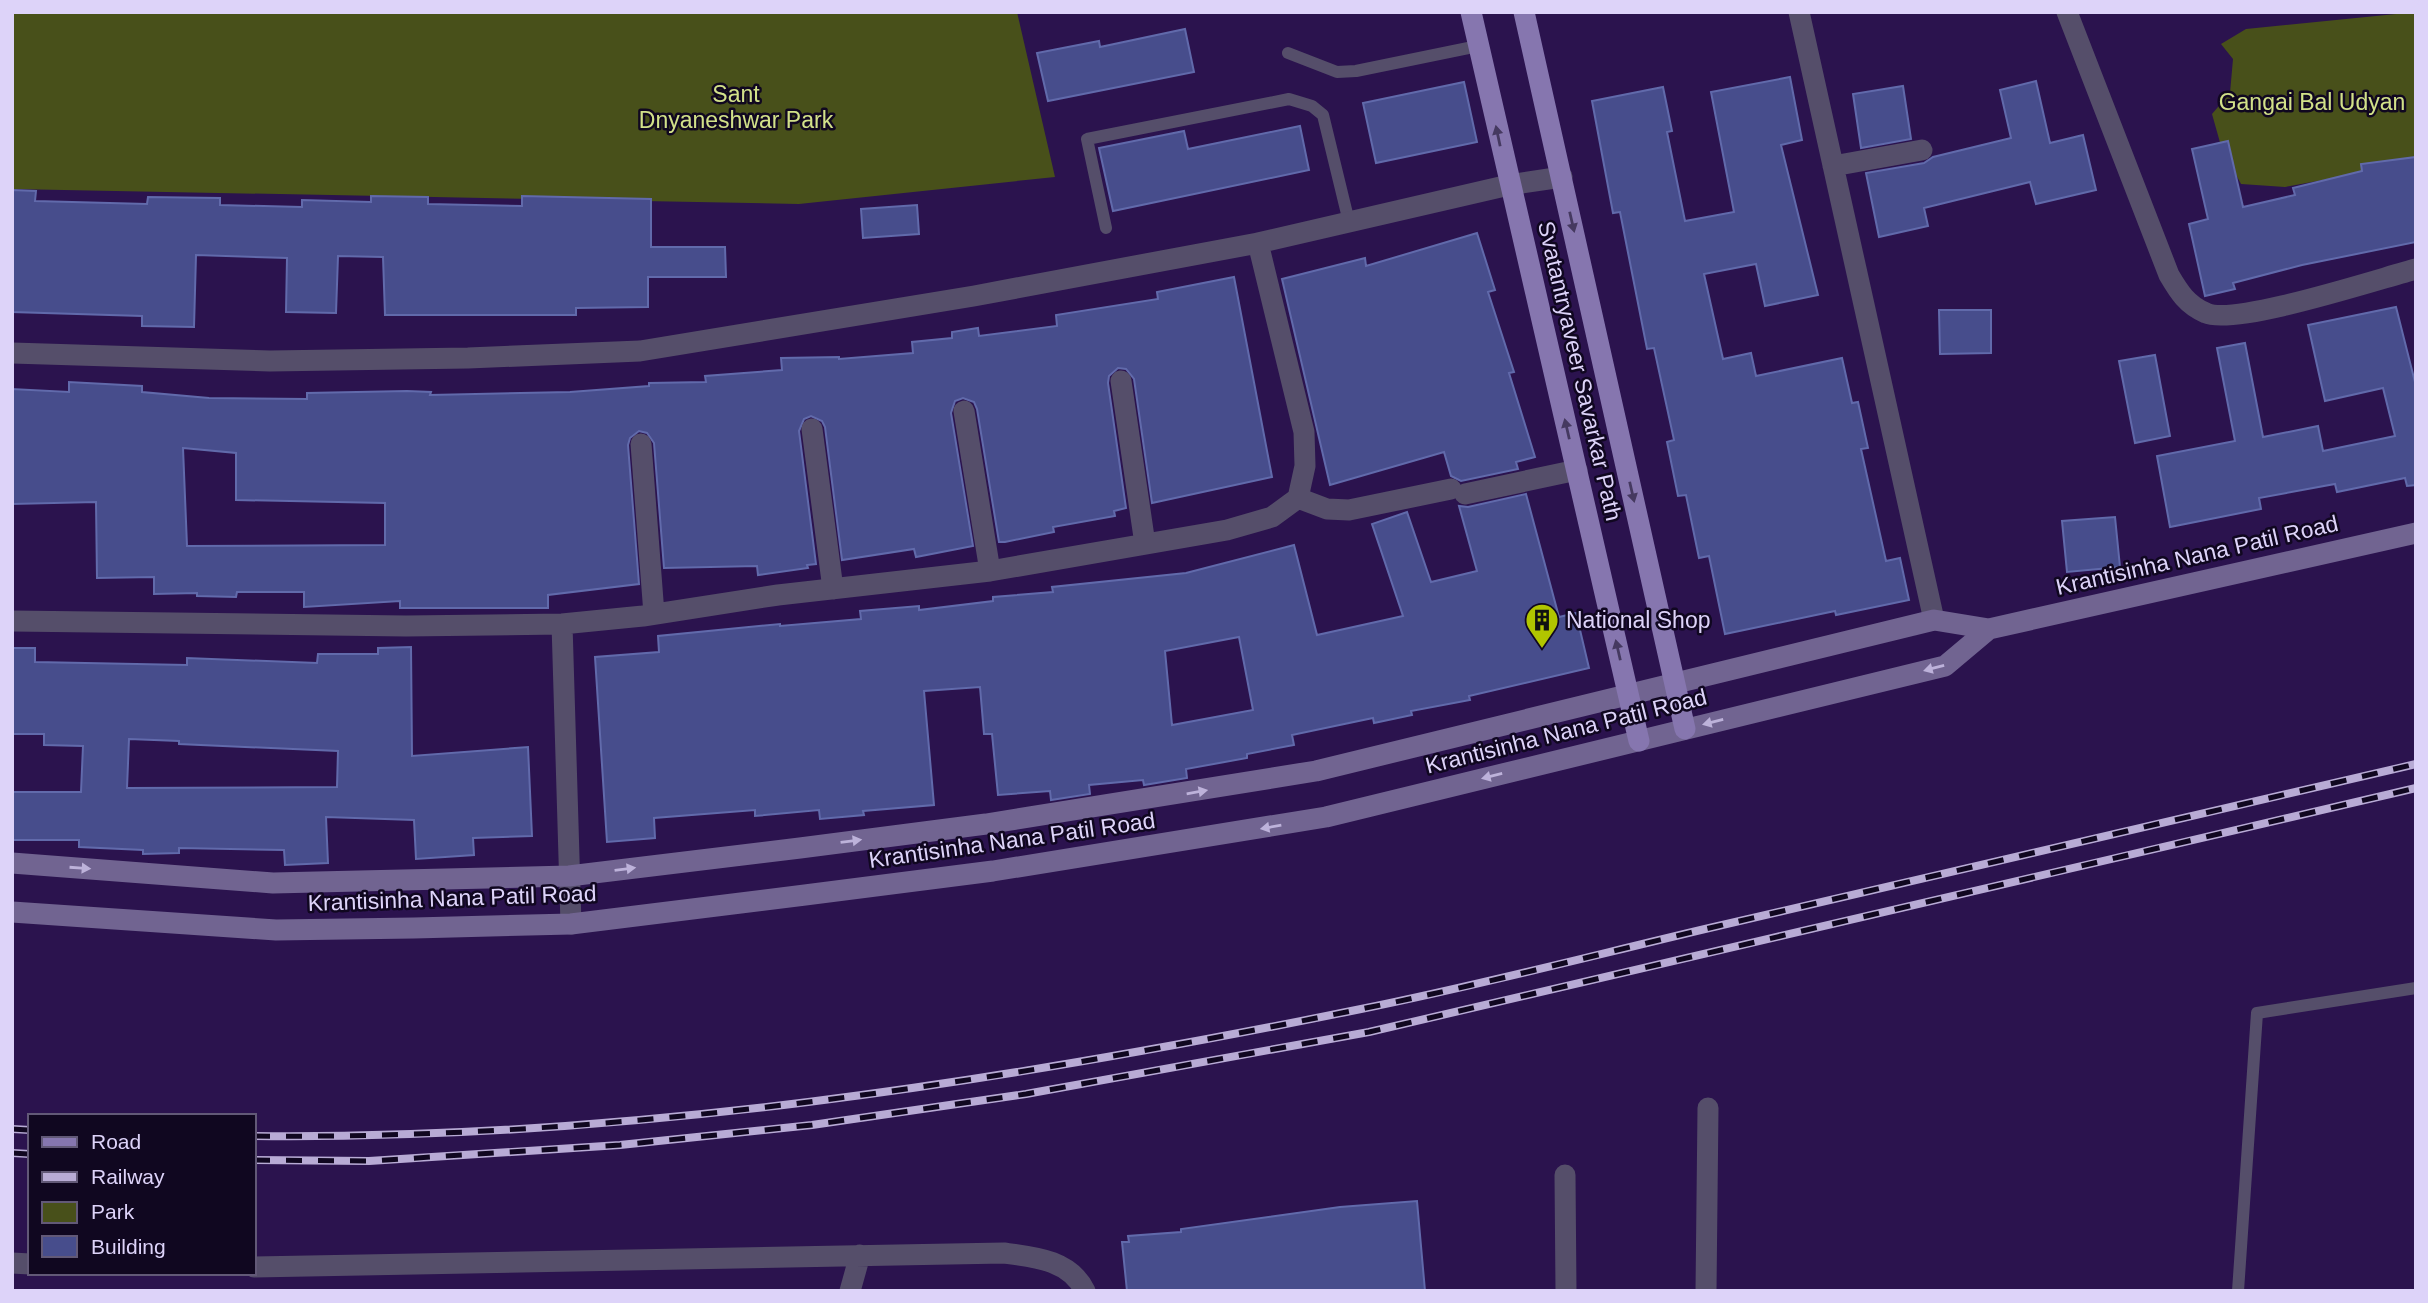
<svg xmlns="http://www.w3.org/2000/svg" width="2428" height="1303" font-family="Helvetica,sans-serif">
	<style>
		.green { fill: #48501a }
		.building { fill: #474d8c; stroke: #616aab; stroke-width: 2; fill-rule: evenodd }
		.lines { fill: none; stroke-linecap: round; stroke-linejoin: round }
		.service { stroke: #554e6a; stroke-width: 12 }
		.minor { stroke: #554e6a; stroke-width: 21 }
		.secondary { stroke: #716491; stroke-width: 21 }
		.primary { stroke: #8676af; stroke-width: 21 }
		.rail-casing { stroke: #b8abd5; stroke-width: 8 }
		.rail { stroke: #100720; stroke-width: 5; stroke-dasharray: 16; stroke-linecap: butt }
		.oneway { fill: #453960 }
		.oneway2 { fill: #bdb2da }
		.labels { text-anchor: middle; stroke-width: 5; stroke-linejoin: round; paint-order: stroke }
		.park-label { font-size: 23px; fill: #d2e189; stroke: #100720 }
		.street-label { font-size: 23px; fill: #ddd3f9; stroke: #100720 }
		.poi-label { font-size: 23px; fill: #ddd3f9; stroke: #100720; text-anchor: start }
	</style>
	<rect width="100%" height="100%" fill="#2b134e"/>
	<path class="green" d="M12 12H1017L1055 177 799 204 12 189Z
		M2416 12V163L2285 187 2241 184 2221 146 2212 114 2230 93 2233 59 2221 44 2246 29Z"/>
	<path class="building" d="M1185 29 1194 72 1048 101 1037 53 1099 41 1100 47Z
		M1790 77 1802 140 1781 145 1818 295 1765 306 1756 264 1704 274 1723 359 1751 353 1756 376 1842 358 1852 403 1858 402 1868 448 1861 449 1886 561 1900 558 1909 600 1836 615 1835 611 1725 634 1709 556 1699 558 1686 495 1678 496 1667 442 1674 440 1654 348 1647 349 1620 212 1613 213 1592 101 1663 87 1672 131 1667 132 1685 221 1734 212 1711 92Z
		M2036 81 2050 143 2083 135 2096 190 2036 204 2030 182 1924 208 1928 226 1879 237 1866 173 1924 163 1933 157 2011 138 2000 90Z
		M1464 82 1477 142 1376 163 1363 103Z
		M1903 86 1911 139 1861 148 1853 94Z
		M1300 126 1309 170 1113 211 1099 148 1184 131 1188 149Z
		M2228 141 2243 207 2295 195 2293 188 2362 171 2361 164 2416 157V242L2302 265 2233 283 2235 289 2205 296 2189 224 2208 219 2192 149Z
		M12 190 36 191 35 201 147 204 148 197 220 198V205L302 207V200L371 202V196L428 197V204L522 206V196L651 199V247H725L726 277H648V307L576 308V315H385L383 257 338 256 336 313 286 312 287 258 196 255 194 327 142 326V316L12 312Z
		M917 205 919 234 863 238 861 209Z
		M1477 233 1495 290 1488 292 1514 372 1509 373 1535 457 1516 462 1518 469 1461 481 1451 476 1444 452 1330 485 1282 279 1365 258 1366 266Z
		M1234 277 1272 477 1152 503 1134 379 1126 369 1118 368 1109 376 1108 383 1126 508 1114 511 1115 516 1053 527 1054 532 1005 542H999L977 409 974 402 963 398 955 401 951 413 973 546 916 557 914 549 842 560 825 427 822 421 811 416 804 419 799 431 816 564 807 565 808 568 758 575 757 566 664 568 654 443 647 433 639 431 630 438 628 445 639 584 548 595V608H400V601L304 607V592H237L236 597 197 596V593L154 594V577L97 578 96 502 12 504V389L69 392V382L142 386V392L209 398 307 399V393L407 391 431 392 430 395 570 392 649 386V383L706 382 705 376 782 370 781 358 839 357V359L913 353 912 342 952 338V332L978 328 979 336 1057 326 1056 315 1158 299 1157 292ZM183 448 236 453V500L385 503V545L187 546Z
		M2396 307 2416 386V485L2407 486 2405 478 2337 492 2335 484 2259 498 2261 509 2170 527 2157 456 2235 441 2217 348 2245 343 2263 437 2318 426 2323 451 2395 436 2383 388 2325 401 2308 325Z
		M1939 310H1991V353L1940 354Z
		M2155 355 2170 436 2135 443 2119 361Z
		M1526 494 1559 617 1576 613 1589 668 1469 696 1470 700 1411 711 1412 715 1374 723 1373 718 1292 735 1294 745 1247 754V758L1186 769 1187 778 1144 785 1143 780 1089 785 1090 794 1051 800 1050 791 998 795 992 734H984L980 687 924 691 934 805 863 811 864 815 820 819 819 810 755 816V810L654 818 655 838 607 842 595 657 659 652 658 636 780 624V626L861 619 860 611 919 606V610L993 601V597L1053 592 1052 587 1186 573 1294 545 1317 635 1403 616 1372 524 1407 512 1431 582 1477 571 1459 506 1468 507ZM1239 637 1253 710 1172 725 1165 651Z
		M2115 517 2120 567 2067 572 2062 521Z
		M411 647 412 756 528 747 532 836 473 838 474 855 416 859 414 820 326 817 328 863 285 865 284 850 179 848V853L143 854V850L79 847V840H12V792H81L83 746 44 745V734H12V648H35V662L187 665V658L317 663 318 654H378V648ZM129 739 179 741V744L338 751 337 787 127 788Z
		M1417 1201 1425 1291H1127L1122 1242H1129L1128 1236 1181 1232V1229L1340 1207Z"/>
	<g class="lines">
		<path class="service" d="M1288 53 1337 72 1356 71 1478 46
			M1106 228 1087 139 1289 99 1312 106 1323 115 1349 222
			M2238 1291 2257 1013 2416 988"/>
		<path class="minor" d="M1799 12 1934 620
			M2067 12 2169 275C2179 292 2187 305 2206 313 2235 326 2378 279 2416 269
			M1833 166 1922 150
			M12 353 270 361 468 358 640 351 974 296 1258 243 1509 185 1562 177
			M1121 381 1145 544
			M964 411 990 571
			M812 429 833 589
			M641 444 654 614
			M1465 494 1577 470
			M1298 498 1327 509 1349 510 1451 489
			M12 621 406 626 562 624 643 616 778 595 990 571 1227 530 1272 517 1298 498 1305 466 1304 432 1258 243
			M562 624 571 924
			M1565 1175 1566 1291
			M12 1263 30 1264
			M254 1267 1004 1253C1035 1257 1070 1260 1085 1291
			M850 1291 860 1255
			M1706 1291 1708 1108"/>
		<path class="secondary" d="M12 863 273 883 569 876 800 848 986 824 1316 771 1934 620 1989 629 2416 533
			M12 912 276 930 414 928 571 924 805 895 993 871 1326 817 1945 666 1989 629"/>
		<path class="primary" d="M1471 12 1639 741
			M1524 12 1685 729"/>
		<defs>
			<path id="rail" d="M12 1129 30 1130
				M254 1136C625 1140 997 1083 1361 1009 1476 986 1591 956 1705 929 1942 874 2179 819 2416 764
				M12 1153 30 1154
				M254 1160 369 1161 620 1145 812 1125 1026 1094 1369 1032 2416 788"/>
		</defs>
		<use href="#rail" class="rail-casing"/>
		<use href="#rail" class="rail"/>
	</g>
	<defs><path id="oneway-solid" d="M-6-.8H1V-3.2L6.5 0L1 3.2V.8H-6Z" transform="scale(1.75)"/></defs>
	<g class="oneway">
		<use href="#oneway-solid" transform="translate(1498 136) rotate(-102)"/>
		<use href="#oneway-solid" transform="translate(1572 222) rotate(77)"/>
		<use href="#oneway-solid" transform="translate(1567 429) rotate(-103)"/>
		<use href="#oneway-solid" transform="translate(1632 492) rotate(77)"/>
		<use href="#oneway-solid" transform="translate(1618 650) rotate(-103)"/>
	</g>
	<g class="oneway2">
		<use href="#oneway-solid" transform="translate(1934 668) rotate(165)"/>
		<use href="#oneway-solid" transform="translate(1713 722) rotate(166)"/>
		<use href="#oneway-solid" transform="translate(1492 776) rotate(166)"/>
		<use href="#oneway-solid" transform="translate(1197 792) rotate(-10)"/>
		<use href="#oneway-solid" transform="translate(1271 827) rotate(170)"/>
		<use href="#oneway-solid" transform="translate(851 841) rotate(-7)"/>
		<use href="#oneway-solid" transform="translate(80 868) rotate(4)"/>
		<use href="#oneway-solid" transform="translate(625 869) rotate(-7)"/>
	</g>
	<defs>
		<symbol id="building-pin" viewBox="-11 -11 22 30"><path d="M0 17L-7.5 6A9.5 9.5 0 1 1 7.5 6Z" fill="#b1c500" stroke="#100720"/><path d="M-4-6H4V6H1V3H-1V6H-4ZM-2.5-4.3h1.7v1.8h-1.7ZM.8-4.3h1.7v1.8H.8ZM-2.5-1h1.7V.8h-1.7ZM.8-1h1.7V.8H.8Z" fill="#111"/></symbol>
	</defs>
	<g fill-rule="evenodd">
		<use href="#building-pin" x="1523" y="601" width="38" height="52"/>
	</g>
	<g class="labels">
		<g class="park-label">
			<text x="736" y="102">Sant<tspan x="736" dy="26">Dnyaneshwar Park</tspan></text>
			<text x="2312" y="110">Gangai Bal Udyan</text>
		</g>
		<g class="street-label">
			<text transform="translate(1580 371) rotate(77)" y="8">Svatantryaveer Savarkar Path</text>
			<text transform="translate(2197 555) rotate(-13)" y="8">Krantisinha Nana Patil Road</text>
			<text transform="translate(1566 731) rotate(-14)" y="8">Krantisinha Nana Patil Road</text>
			<text transform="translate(1012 840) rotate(-8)" y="8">Krantisinha Nana Patil Road</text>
			<text transform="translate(452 898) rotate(-2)" y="8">Krantisinha Nana Patil Road</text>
		</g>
		<g class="poi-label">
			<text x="1566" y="628">National Shop</text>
		</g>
	</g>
	<rect width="2428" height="1303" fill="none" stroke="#ddd3f9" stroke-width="28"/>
	<rect x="28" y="1114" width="228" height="161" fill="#100720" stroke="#625977" stroke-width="2"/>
	<rect x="42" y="1137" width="35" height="10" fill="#8676af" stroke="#625977" stroke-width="2"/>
	<text x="91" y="1149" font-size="21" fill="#ddd3f9">Road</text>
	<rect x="42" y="1172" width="35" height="10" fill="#b8abd5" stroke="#625977" stroke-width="2"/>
	<text x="91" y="1184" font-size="21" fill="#ddd3f9">Railway</text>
	<rect x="42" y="1202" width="35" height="21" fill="#48501a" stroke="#625977" stroke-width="2"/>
	<text x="91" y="1219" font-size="21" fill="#ddd3f9">Park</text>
	<rect x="42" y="1236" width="35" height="21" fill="#474d8c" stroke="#625977" stroke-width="2"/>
	<text x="91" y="1254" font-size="21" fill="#ddd3f9">Building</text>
</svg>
